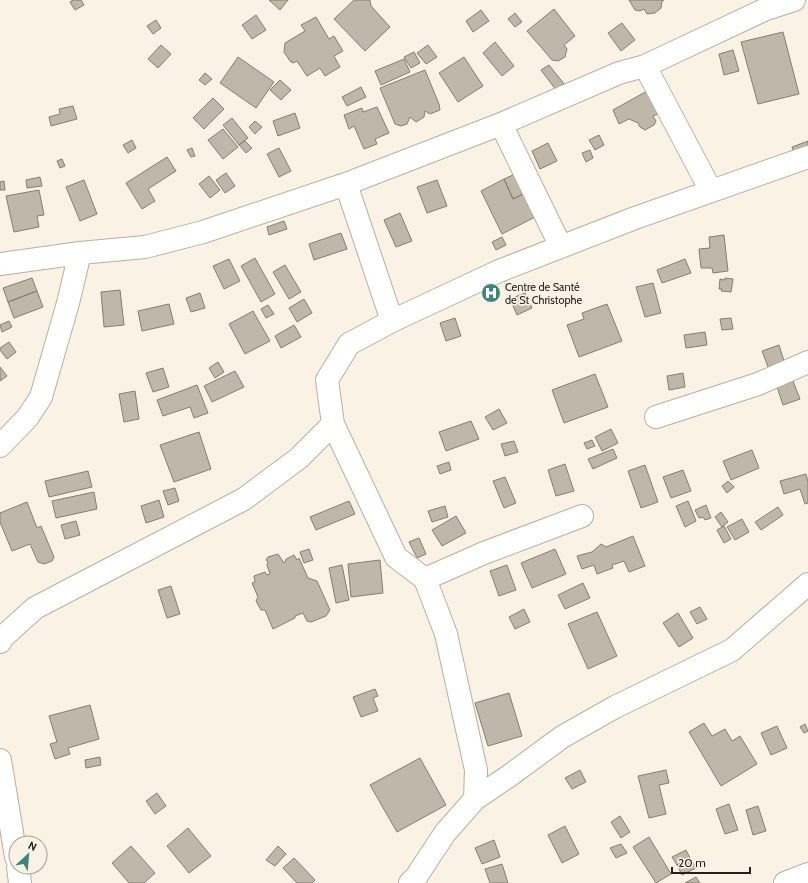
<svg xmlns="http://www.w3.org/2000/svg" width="808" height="883" font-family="Cabin,sans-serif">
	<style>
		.building { fill: #bfb8aa; stroke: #857e71 }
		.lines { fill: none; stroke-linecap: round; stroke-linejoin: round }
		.minor-casing { stroke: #b7b0a2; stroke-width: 24 }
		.minor { stroke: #fff; stroke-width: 22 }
		.labels { text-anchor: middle; stroke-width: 3.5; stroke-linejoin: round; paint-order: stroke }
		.poi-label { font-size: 11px; fill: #25221d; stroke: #faf2e4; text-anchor: start }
	</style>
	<rect width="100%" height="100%" fill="#faf2e4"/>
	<path class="building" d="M73 0H81L84 5 75 10 70 2Z
		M269 0H288L280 10Z
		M354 0H370L371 6 390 27 365 51 334 19Z
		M629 0H664L662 1 661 8 655 13 647 14 644 9 640 11 635 10Z
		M554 9 575 36 564 45 567 49 565 57 558 61 552 60 527 31Z
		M481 10 489 21 473 32 466 21Z
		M515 13 522 22 515 27 508 19Z
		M256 15 266 30 252 39 242 25Z
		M316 17 329 39 334 36 343 51 334 56 340 67 325 76 320 68 307 76 297 61 293 63 290 61 284 52 285 43 305 31 301 25Z
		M156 20 161 28 153 34 147 26Z
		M622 23 635 40 621 51 608 33Z
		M783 32 799 94 758 104 741 42Z
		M495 42 514 66 502 76 483 53Z
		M161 45 171 54 158 68 148 59Z
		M428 45 437 57 426 64 417 53Z
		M733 50 739 71 724 75 719 54Z
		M414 52 420 63 411 68 404 57Z
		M238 57 274 82 256 108 220 83Z
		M464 57 483 86 458 102 439 73Z
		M404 59 410 72 381 85 375 71Z
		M549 65 565 85 556 90 541 70Z
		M425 70 439 104 440 110 430 114 425 111 424 117 416 122 410 117 407 124 401 126 395 124 380 88Z
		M205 73 212 79 205 85 199 80Z
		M280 80 291 90 281 100 270 90Z
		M361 87 366 97 347 106 342 97Z
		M647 91 658 114 653 116 656 121 654 125 645 130 640 127 638 123 629 119 619 124 613 110Z
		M213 98 224 109 204 129 193 118Z
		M73 106 77 119 51 126 49 117 60 114 59 109Z
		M377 107 389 133 375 139 377 144 364 149 354 126 349 129 344 115 362 108 363 112Z
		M295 113 300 128 278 136 273 121Z
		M232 118 248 138 239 145 223 125Z
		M255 121 262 127 255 134 249 127Z
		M223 129 238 147 223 159 208 140Z
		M599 135 604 145 595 150 589 140Z
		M132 140 136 148 128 153 123 145Z
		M245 141 252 148 246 153 239 145Z
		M808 141V148L794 153 792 147Z
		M548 143 557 161 540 169 532 151Z
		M192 148 195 156 191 157 187 150Z
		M279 148 291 171 279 177 267 154Z
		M590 150 593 158 586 162 582 153Z
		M167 157 176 171 148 189 155 201 142 209 126 183Z
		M62 159 65 166 60 168 57 161Z
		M226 173 235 186 225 193 216 180Z
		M515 174 525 193 513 199 504 179Z
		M209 176 220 190 210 198 199 184Z
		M40 177 42 186 27 188 26 180Z
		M504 179 513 199 525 193 537 216 502 234 481 191Z
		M84 180 97 214 80 221 66 187Z
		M437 180 447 206 427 213 417 187Z
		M4 181 5 190H0V182Z
		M39 190 44 215 37 216 39 227 14 232 6 196Z
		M400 213 412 241 396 247 384 220Z
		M284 221 287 229 269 235 267 227Z
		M341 233 347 249 314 260 309 244Z
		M724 235 728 271 713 273 712 268H701L699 249 710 248 709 237Z
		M502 237 506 245 496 250 492 242Z
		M255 258 275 294 261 302 241 266Z
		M229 259 240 281 224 289 213 266Z
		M685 259 691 273 662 283 657 270Z
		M285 265 301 292 289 299 273 272Z
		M32 278 37 291 8 302 3 288Z
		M725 278 733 279 731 292 721 291 722 289H719L720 279 725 280Z
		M653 283 661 313 645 317 636 287Z
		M120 290 124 325 104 327 101 292Z
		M37 291 43 307 14 318 8 302Z
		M200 293 205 308 191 312 186 298Z
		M525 293 532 308 517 315 510 299Z
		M304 299 312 313 297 322 289 308Z
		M169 304 174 324 142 331 138 311Z
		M607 304 622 341 579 357 567 325 584 319 582 313Z
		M268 305 274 314 266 318 261 309Z
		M253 311 270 341 245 354 229 324Z
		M455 318 461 336 446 341 440 323Z
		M731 318 733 329 722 330 720 319Z
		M9 321 12 327 2 332 0 325Z
		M294 325 301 337 281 348 275 336Z
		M705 332 707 345 686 348 684 335Z
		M9 342 16 352 7 359 0 350V348Z
		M779 345 784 361 768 367 762 351Z
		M218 362 224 372 215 378 209 368Z
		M0 367 7 376 0 381Z
		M163 368 169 387 153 392 146 373Z
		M235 371 244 387 212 402 204 386Z
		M683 373 685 387 669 390 667 376Z
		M595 374 608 407 564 423 552 390Z
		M793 381 800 399 783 405 777 387Z
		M197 385 208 413 194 418 190 407 163 416 157 400Z
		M135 391 139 419 124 422 119 394Z
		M499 409 507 423 493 430 485 417Z
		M471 421 479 439 446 451 439 432Z
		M611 429 618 443 602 451 595 437Z
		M199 432 211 469 174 482 160 445Z
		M592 440 595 446 587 449 584 443Z
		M514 441 518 452 505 456 501 444Z
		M613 449 617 458 593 469 588 459Z
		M752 450 759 468 731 480 723 461Z
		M449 462 451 470 440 474 437 466Z
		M565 464 574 491 556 496 548 470Z
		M645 465 658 502 641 508 628 471Z
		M683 470 691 491 671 498 663 477Z
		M88 471 92 487 49 497 45 481Z
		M806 474 808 482V503L805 504 800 489 784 494 780 481Z
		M505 477 516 503 504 508 493 481Z
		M728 481 734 487 727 493 722 486Z
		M175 488 179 501 168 505 163 491Z
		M94 492 97 509 56 518 52 501Z
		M159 500 164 517 146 523 141 506Z
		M349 501 355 514 316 530 310 517Z
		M688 501 696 521 685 527 676 506Z
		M27 502 37 528 41 526 54 557 52 561 44 564 38 562 30 544 12 551 0 522V513Z
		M706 505 711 518 705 520 703 517 699 518 695 510Z
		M445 506 448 517 432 522 428 511Z
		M778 507 783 515 761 530 755 522Z
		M721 512 728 522 722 527 715 517Z
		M456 516 466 533 442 546 432 530Z
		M742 519 749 532 735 540 727 527Z
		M76 521 80 535 65 539 61 525Z
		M724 526 731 539 724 543 717 530Z
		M633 536 645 566 629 572 624 561 612 565 613 568 597 574 594 565 582 569 577 556 592 552 601 544 606 547Z
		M419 538 426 554 417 558 409 542Z
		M309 549 313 560 304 563 300 552Z
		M555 549 566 574 532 588 521 563Z
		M278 554 284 563 285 562 286 559 294 555 297 560 299 558 308 578 317 581 330 610 326 616 311 622 307 621 303 613 295 616V618L273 629 265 610H261L256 601 258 597 252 583 255 582 254 576 265 572 267 575 270 574 267 565 268 562 266 560 268 557Z
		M380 560 383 593 351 597 348 564Z
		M342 565 349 600 336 603 329 568Z
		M507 565 516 590 499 596 490 571Z
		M583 583 590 598 565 609 558 595Z
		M171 586 180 614 167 618 158 590Z
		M700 607 707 619 697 624 690 612Z
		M524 609 530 622 515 629 509 617Z
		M597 612 617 656 588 669 568 624Z
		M678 613 693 638 679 647 663 623Z
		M375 689 378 696 373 698 378 711 361 717 353 697Z
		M509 693 522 736 488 746 475 703Z
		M90 705 99 739 68 748 70 754 55 759 50 744 57 742 49 716Z
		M704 723 712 736 725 729 732 741 740 736 757 764 721 786 689 732Z
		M805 724 808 731 804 733 800 727Z
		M777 726 787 748 771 755 761 733Z
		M100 757 101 765 86 768 85 760Z
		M420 758 446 805 397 832 370 785Z
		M580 770 586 782 572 789 565 778Z
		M666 770 669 783 659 785 666 814 649 818 638 776Z
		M157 793 166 806 155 814 146 801Z
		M729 804 738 830 725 834 716 809Z
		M758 806 766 831 753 835 746 810Z
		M620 816 630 832 621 838 611 822Z
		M565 826 579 854 562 863 548 835Z
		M188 828 211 856 189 873 167 846Z
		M649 837 671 874 656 883 633 847Z
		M494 840 500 857 482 864 475 848Z
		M621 844 627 853 616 858 610 848Z
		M131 846 155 873 144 883H129L112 863Z
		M278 846 286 854 275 866 266 860Z
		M686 850 690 858 677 865 672 857Z
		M294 858 315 880 312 883H297L283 868Z
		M690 858 696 868 682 875 677 865Z
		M502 864 508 883H490L485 869Z
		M696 877 700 883H685Z"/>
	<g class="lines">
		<defs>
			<path id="minor" d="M645 66 711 191
				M501 124 561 247
				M346 184 392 321
				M0 264 80 253 145 247 203 232 346 184 501 124 619 73 645 66 766 9 794 0
				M656 417 758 384 808 362
				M0 446 28 417 41 397 68 303 80 253
				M425 579 484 553 582 516
				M0 642 3 637 35 608 244 499 299 458 333 424
				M0 760 16 857
				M475 799 476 770 446 634 425 579 396 557 333 424 327 380 349 344 392 321 499 271 635 218 808 157
				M18 867 20 883
				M410 883 416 877 445 833 475 799 509 776 562 737 615 707 732 650 808 584
				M785 883 808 874"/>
		</defs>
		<use href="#minor" class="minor-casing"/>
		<use href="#minor" class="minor"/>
	</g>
	<defs>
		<symbol id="hospital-disc" viewBox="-11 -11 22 22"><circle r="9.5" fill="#40857c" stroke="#faf2e4"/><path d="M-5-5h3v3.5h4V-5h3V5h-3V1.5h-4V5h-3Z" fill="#fff"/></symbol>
	</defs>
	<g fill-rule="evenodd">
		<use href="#hospital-disc" x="480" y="282" width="22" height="22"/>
	</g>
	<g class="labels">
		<g class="poi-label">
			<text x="505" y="291">Centre de Santé<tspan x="505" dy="13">de St Christophe</tspan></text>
		</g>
	</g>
	<g transform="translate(28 855) rotate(26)"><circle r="19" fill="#faf2e4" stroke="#a59f94"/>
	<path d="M0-3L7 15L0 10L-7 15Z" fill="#40857c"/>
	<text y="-6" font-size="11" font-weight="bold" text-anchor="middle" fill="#25221d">N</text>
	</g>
	<path d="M672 867v6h78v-6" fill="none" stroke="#25221d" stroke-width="2"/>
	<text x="678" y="867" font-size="12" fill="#25221d" stroke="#faf2e4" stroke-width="3" paint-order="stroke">20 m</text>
</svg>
